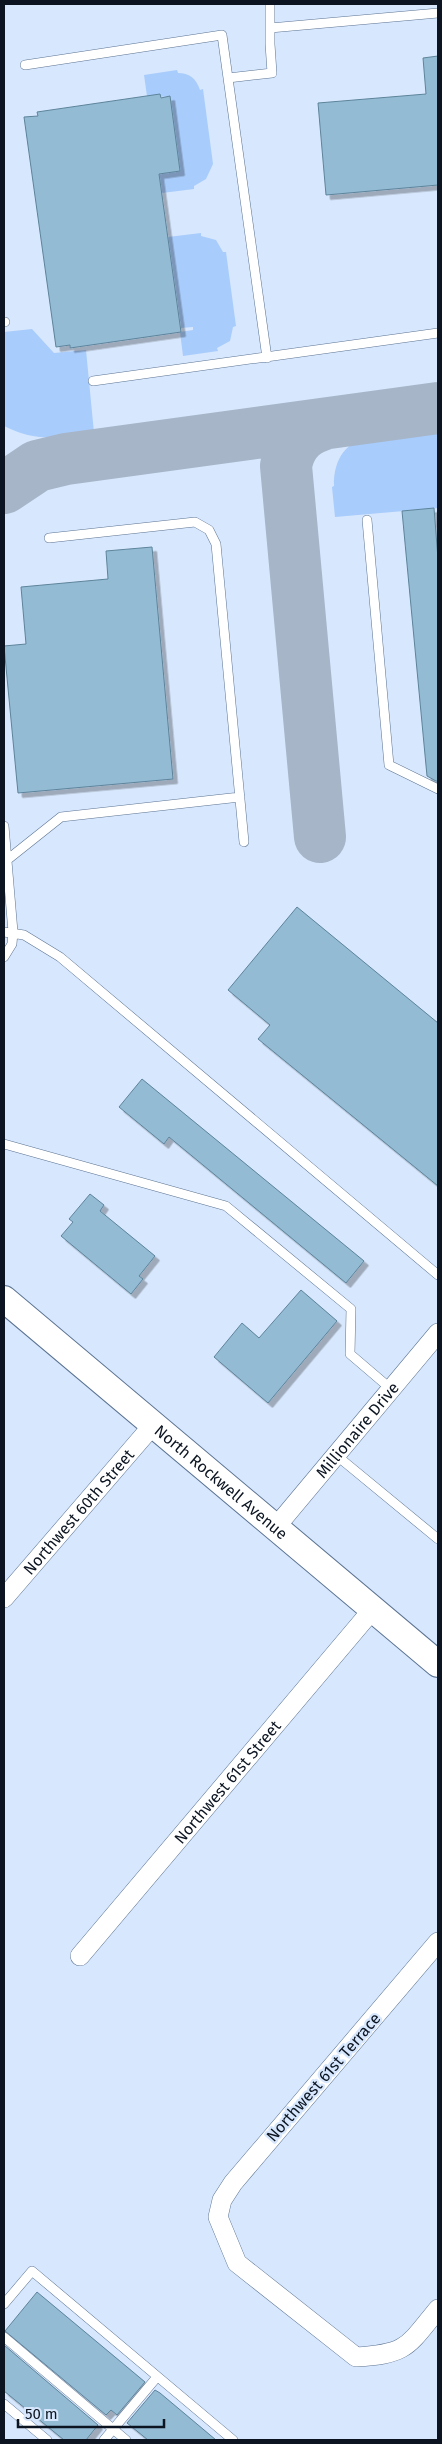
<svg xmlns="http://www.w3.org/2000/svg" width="442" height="2444" font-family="'Fira Sans',sans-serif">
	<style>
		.green { fill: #a8ccfb }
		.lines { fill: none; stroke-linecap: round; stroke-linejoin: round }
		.taxiway { stroke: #a6b5c8; stroke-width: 52 }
		.building { fill: #93bbd4; stroke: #5d849b; filter: url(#shadow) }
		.lane-casing { stroke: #5c7493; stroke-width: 10 }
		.street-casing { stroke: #5c7493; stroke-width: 20 }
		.secondary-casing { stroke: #5c7493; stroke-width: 28 }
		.lane { stroke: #fff; stroke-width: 9 }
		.street { stroke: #fff; stroke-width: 19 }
		.secondary { stroke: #fff; stroke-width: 26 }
		.labels { text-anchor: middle; stroke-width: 4.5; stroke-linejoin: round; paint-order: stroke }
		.street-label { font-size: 16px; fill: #0b1420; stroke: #d7e7fd }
	</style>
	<defs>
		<filter id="shadow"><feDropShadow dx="4.5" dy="4.5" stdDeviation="0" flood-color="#0004"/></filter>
	</defs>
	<rect width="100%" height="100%" fill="#d7e7fd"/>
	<path class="green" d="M177 70 178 73C189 73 196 78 200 90L203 89 213 164 206 179 194 186V189L162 193 159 174 180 171 170 97 147 96 144 75Z
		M201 233V236L216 240 223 252H226L236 326 233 327 230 341 217 348 218 351 183 356 180 332 193 330V327L181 328 168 237Z
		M32 329 54 353 86 350 94 433C56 436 41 444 4 426V332Z
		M434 427 438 430V508L335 517 332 487 334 486C334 427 388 433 434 427Z"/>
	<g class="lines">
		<path class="taxiway" d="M319 426C300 432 289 447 286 466L320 837
			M4 488 37 466 66 459 438 408"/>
	</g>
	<path class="building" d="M438 56V185L326 195 318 103 426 94 423 58Z
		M160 94 161 98 170 96 180 171 159 174 181 332 70 348V345L56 347 24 117 38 116 37 112Z
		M434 508 438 559V781H436L427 776 402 511Z
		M152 547 173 779 18 793 4 646 26 644 21 587 108 579 106 551Z
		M297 907 438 1023V1186L258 1039 270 1025 228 990Z
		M142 1079 364 1261 346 1283 169 1137 164 1144 119 1107Z
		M90 1194 104 1205 100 1211 155 1256 139 1276 143 1279 131 1294 61 1236 73 1222 69 1219Z
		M301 1290 337 1321 268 1403 214 1357 242 1323 259 1338Z
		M37 2292 145 2382 117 2415 111 2410 106 2415 5 2331Z
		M4 2345 98 2425 86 2440H64L4 2391Z
		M155 2390 160 2393 216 2440H148L127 2423Z"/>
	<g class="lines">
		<defs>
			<path id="lane" d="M270 28 438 13
				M25 65 222 35 267 358
				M228 78 272 73 270 44V4
				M4 322H5
				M93 381 438 333
				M367 520 389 765 438 789
				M49 538 195 522 209 530 216 544 244 842
				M4 826 13 932 12 944 4 957
				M7 860 61 817 240 797
				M4 932 24 935 60 957 438 1275
				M4 1144 226 1206 351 1309 350 1354 391 1389
				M336 1455 438 1539
				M4 2304 32 2271 233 2440
				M4 2337 126 2440
				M4 2404 47 2440
				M104 2440 157 2377"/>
			<g id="street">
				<path id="s1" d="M275 1528 438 1333"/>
				<path id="s2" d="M4 1598 153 1425"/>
				<path d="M438 1942 233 2183 222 2200 218 2217 237 2263 356 2357C407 2354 407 2347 438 2309"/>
				<path id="s3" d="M80 1956 373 1609"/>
			</g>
			<g id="secondary">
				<path id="s4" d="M4 1299 438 1664"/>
			</g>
		</defs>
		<use href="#lane" class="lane-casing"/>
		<use href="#street" class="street-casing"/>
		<use href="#secondary" class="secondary-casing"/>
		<use href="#lane" class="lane"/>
		<use href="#street" class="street"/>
		<use href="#secondary" class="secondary"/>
	</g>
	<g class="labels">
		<g class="street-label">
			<text dy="6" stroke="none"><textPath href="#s1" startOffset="128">Millionaire Drive</textPath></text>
			<text dy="6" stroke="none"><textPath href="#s4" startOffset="284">North Rockwell Avenue</textPath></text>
			<text dy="6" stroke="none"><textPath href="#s2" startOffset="114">Northwest 60th Street</textPath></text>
			<text dy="6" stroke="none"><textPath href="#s3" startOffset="228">Northwest 61st Street</textPath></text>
			<text transform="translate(323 2077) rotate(-49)" y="6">Northwest 61st Terrace</text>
		</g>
	</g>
	<rect width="442" height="2444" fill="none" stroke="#0b1420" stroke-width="10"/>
	<path d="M18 2419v8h146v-8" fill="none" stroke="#0b1420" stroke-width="2.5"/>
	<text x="25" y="2419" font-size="15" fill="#0b1420" stroke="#d7e7fd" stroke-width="4" paint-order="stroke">50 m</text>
</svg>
